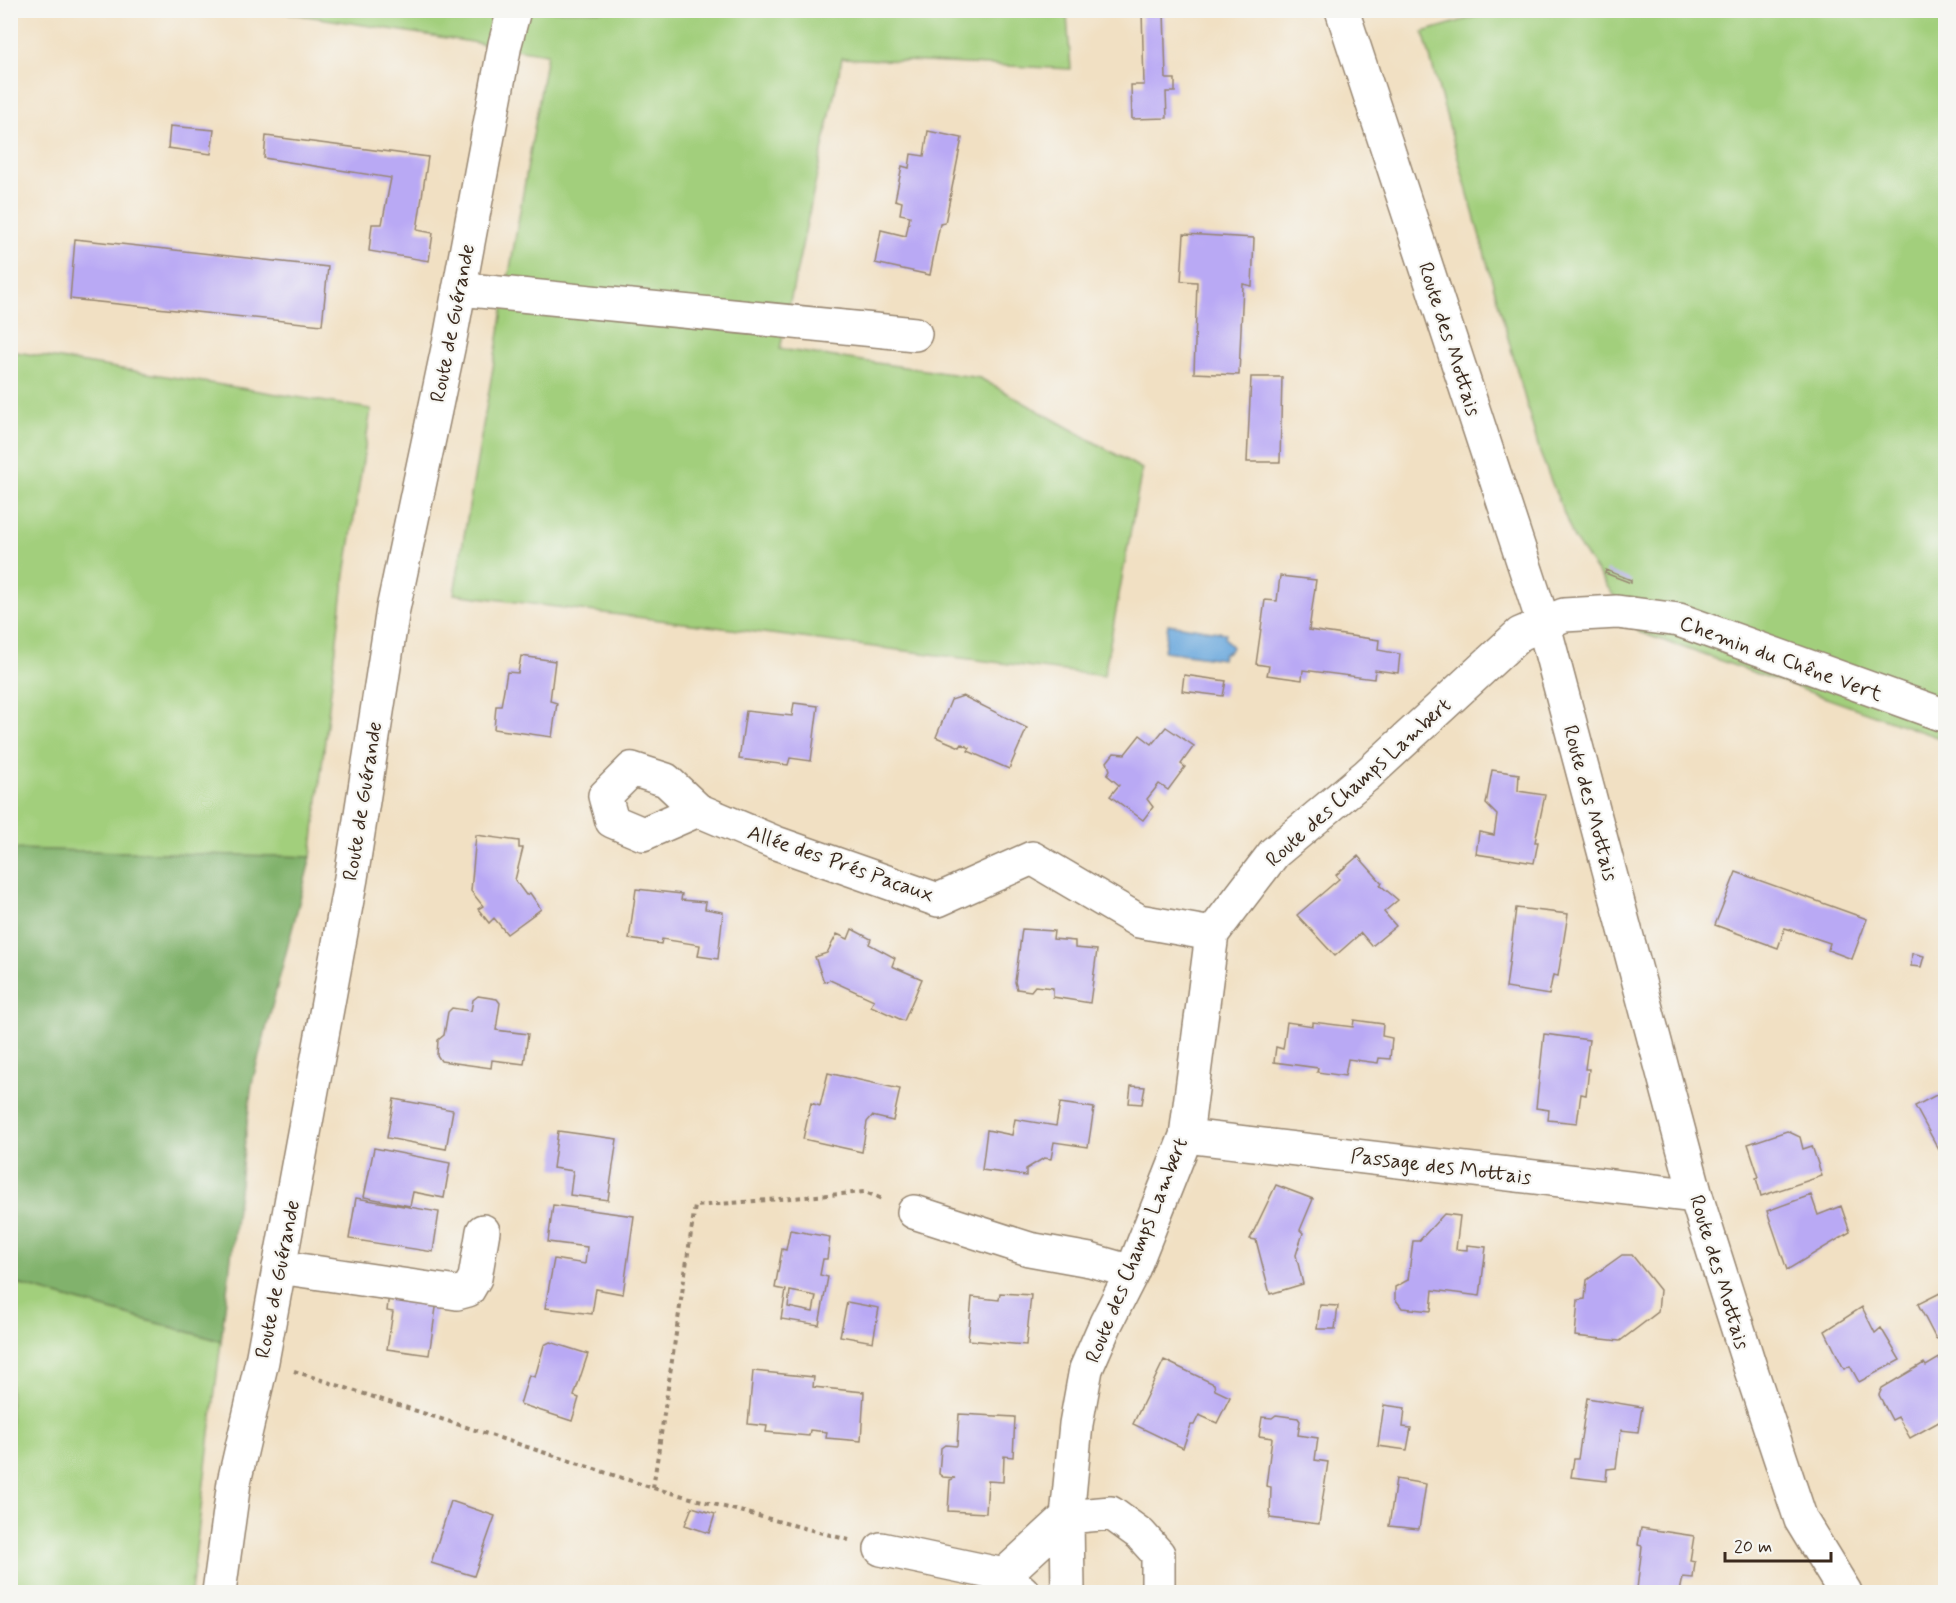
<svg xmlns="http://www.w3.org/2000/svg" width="1956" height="1603" font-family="Mynerve,sans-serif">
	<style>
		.green { fill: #a2cf7c; stroke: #6e7c4d; stroke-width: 1.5 }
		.forest { fill: #81b26c; stroke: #5e6e45; stroke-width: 1.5 }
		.water { fill: #6ca9dd; stroke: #546a7e; stroke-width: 1.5 }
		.building { fill: #b9a9f4; fill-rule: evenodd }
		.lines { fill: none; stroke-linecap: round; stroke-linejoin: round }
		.minor-casing { stroke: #968570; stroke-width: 36 }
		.path { stroke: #968570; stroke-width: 4; stroke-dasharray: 4.5 4.5; stroke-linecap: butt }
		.minor { stroke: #fff; stroke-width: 33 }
		.labels { text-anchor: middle; stroke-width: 4.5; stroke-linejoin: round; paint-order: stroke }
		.street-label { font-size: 21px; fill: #3b2a1e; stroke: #f6f6f2 }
	</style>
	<rect width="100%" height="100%" fill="#f6f6f2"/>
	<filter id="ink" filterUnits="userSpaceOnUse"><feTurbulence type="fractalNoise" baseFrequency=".0167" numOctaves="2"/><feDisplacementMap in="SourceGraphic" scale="12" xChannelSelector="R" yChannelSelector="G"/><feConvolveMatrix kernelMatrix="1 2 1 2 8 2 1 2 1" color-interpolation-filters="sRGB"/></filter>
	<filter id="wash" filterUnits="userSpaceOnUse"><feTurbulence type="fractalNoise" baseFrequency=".008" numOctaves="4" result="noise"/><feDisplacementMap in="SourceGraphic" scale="24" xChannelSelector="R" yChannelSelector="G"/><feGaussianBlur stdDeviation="1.35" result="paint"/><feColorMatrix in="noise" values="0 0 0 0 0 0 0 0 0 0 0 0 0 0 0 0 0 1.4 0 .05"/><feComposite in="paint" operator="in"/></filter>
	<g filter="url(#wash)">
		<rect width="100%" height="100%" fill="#f1e0c3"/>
		<path class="green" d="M1498 10 1945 11V740L1639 632 1574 539 1540 453 1423 32Z
			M275 11H1064L1067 16 1071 69 842 58 780 349 980 378 1142 469 1104 676 454 594 547 54Z
			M10 351 371 409 344 581 311 857 11 849Z
			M10 1282 221 1341 191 1592H11Z"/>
		<path class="forest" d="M10 849 311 857 252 1083 221 1341 11 1282Z"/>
		<path class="water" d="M1168 624 1226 633 1225 638 1232 647 1230 651 1223 654 1222 659 1164 651Z"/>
		<g id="blocks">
			<path class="building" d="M1142 11H1164L1166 79H1175V92H1166L1167 118 1132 119 1131 85H1144Z
				M170 126 214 130 211 154 168 148Z
				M928 131 962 138 945 223 940 224 930 275 875 263 881 230 906 236 910 216 900 214 902 202 895 200 902 166 909 168 911 154 924 156Z
				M266 136 428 157 417 230 433 233 429 261 369 251 372 224H382L391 178 264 158Z
				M1184 234 1254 238 1252 286 1243 284 1239 375 1194 373 1197 282 1181 281Z
				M75 239 328 267 322 325 70 299Z
				M1251 377H1282L1280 462H1247Z
				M1606 570 1631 580V583L1605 573Z
				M1280 576 1316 580 1309 630 1379 640 1378 650 1400 654 1398 673 1375 670 1374 679 1303 670 1302 680 1267 675 1269 666 1256 664 1265 600 1277 601Z
				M521 656 555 661 550 701 557 703 552 737 494 729 496 706H501L507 672 518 673Z
				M1184 675 1226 681 1223 696 1182 691Z
				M963 696 1027 728 1009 769 968 751 970 748 962 744 960 747 936 737 951 700Z
				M794 703 818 706 811 761 790 758 788 765 739 759 746 711 792 716Z
				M1166 727 1194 746 1181 764 1185 767 1168 790 1159 784 1147 799 1153 807 1143 820 1110 796 1119 785 1107 775 1110 770 1107 762 1114 753 1125 754 1140 735 1152 744Z
				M1492 770 1519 774 1518 791 1545 795 1535 842H1538L1534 863 1476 854 1479 832 1494 835 1497 815 1486 804Z
				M476 835 519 841V848H523L515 880 526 895 530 893 541 909 507 934 494 918 489 923 478 909 483 906 471 891Z
				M1358 856 1382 883 1380 885 1398 900 1384 912 1396 926 1372 946 1361 933 1335 956 1297 915 1339 879 1336 875Z
				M1736 872 1867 919 1852 959 1828 950 1830 943 1785 928 1778 948 1715 925Z
				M636 889 682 894 681 900 706 902 705 909 723 912 718 959 698 956 700 945 662 939 661 944 629 939Z
				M1516 908 1568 914 1558 976 1553 975 1549 995 1506 988Z
				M852 929 871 939 869 944 895 958 892 966 922 979 904 1021 871 1006 874 1000 830 980 824 982 815 957 827 953 837 934 848 939Z
				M1022 929 1054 931 1053 939 1075 941V948L1097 950 1090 1003 1053 997V988L1035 986 1031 991 1017 989 1015 982Z
				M1912 953 1924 956 1921 967 1911 966Z
				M478 996 497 999 500 1003 496 1030 528 1034 524 1064 492 1060 491 1068 441 1061 437 1055 438 1040 444 1035 448 1012 452 1008 471 1011 473 1000Z
				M1354 1020 1383 1024 1382 1036 1392 1038 1390 1059 1379 1058 1378 1063 1348 1059 1345 1076 1317 1072 1318 1068 1274 1062 1276 1047 1283 1049 1287 1022 1313 1026V1022L1353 1027Z
				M1544 1034 1589 1040 1585 1069H1589L1586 1095 1581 1094 1577 1123 1548 1120 1549 1110 1536 1108Z
				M828 1073 900 1089 893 1121 872 1116 867 1122 862 1152 803 1139 811 1103 820 1106Z
				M1131 1086 1145 1087 1142 1104 1129 1103Z
				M1940 1093 1942 1097 1946 1096V1146L1939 1150 1915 1106Z
				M394 1099 453 1110 446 1149 387 1138Z
				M1060 1103 1094 1108 1088 1147 1054 1142 1051 1159 1044 1158 1026 1169V1176L982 1170 987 1130 1012 1135 1015 1119 1056 1126Z
				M558 1131 617 1139 608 1200 570 1195 573 1171 553 1168Z
				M1787 1131 1800 1137 1803 1149 1812 1146 1822 1176 1761 1196 1756 1178 1759 1177 1748 1144Z
				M374 1148 450 1163 444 1198 413 1192 410 1206 364 1197Z
				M1276 1185 1313 1199 1300 1230 1303 1233 1296 1255 1303 1284 1270 1294 1256 1240 1250 1239Z
				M1811 1195 1818 1215 1841 1206 1850 1232 1787 1270 1767 1211Z
				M356 1198 439 1212 433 1252 349 1239Z
				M553 1205 634 1216 623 1294 596 1289 592 1314 545 1308 554 1259 585 1264 587 1247 548 1242Z
				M1444 1214 1460 1216 1456 1249 1467 1250V1245L1486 1247 1480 1296 1433 1290 1431 1311 1402 1308 1395 1299V1287L1408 1280 1413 1241H1419Z
				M790 1230 830 1237 827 1259H823L820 1275 828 1277 819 1325 781 1319 786 1290 775 1288 782 1249 786 1250ZM790 1291 816 1296 813 1312 788 1307Z
				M1622 1255H1632L1660 1290 1658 1312 1620 1341 1575 1336 1578 1300 1585 1299 1587 1280Z
				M1946 1290V1334L1936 1339 1918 1304Z
				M389 1293 437 1301 429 1355 387 1349 393 1312 387 1311Z
				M1000 1293 1031 1295 1026 1345 968 1340 972 1297 999 1300Z
				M847 1302 879 1308 873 1342 840 1336Z
				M1320 1305 1338 1306 1335 1329H1317Z
				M1862 1307 1875 1333 1881 1328 1900 1360 1859 1382 1850 1366 1844 1369 1825 1331Z
				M550 1342 588 1354 574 1396 579 1398 572 1421 520 1404 529 1375 535 1377 544 1345Z
				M1946 1354V1396L1943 1398 1946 1418 1910 1438 1898 1417 1892 1420 1879 1395 1882 1388 1924 1363 1926 1366Z
				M1164 1360 1214 1384 1215 1390 1230 1397 1217 1423 1199 1415 1194 1425H1191L1183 1448 1133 1424Z
				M753 1371 814 1377 813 1387 864 1392 861 1441 826 1438 827 1432 810 1430 809 1436 766 1432 767 1426 748 1424Z
				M1587 1398 1642 1407 1638 1432 1621 1430 1616 1468 1607 1469 1606 1481 1571 1477 1574 1459H1578Z
				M1384 1405 1405 1408 1403 1427 1411 1428 1407 1450 1378 1446Z
				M959 1414 1015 1417 1013 1457 1004 1456 1003 1482 988 1481 986 1513 948 1511 950 1480 955 1478 943 1477 939 1474 941 1448 945 1445 957 1446Z
				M1276 1415 1298 1418 1300 1421 1298 1435 1318 1438 1315 1460 1328 1462 1319 1524 1270 1518 1271 1487 1266 1486 1272 1438 1259 1436 1262 1417 1272 1418Z
				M1396 1479 1426 1484 1419 1529 1389 1526Z
				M451 1501 495 1516 474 1576 431 1563Z
				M692 1507 715 1514 709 1533 685 1525Z
				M1641 1528 1694 1536 1690 1561 1695 1562 1693 1578 1683 1577 1680 1592 1637 1589 1642 1546 1638 1545Z"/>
		</g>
	</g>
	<g filter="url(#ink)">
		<use href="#blocks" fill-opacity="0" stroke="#968570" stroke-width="1.5"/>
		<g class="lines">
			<defs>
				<path id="minor" d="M1342 10 1543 622 1696 1196 1749 1364 1801 1520 1845 1592
					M459 289 915 334
					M698 810 643 834 612 821 605 796 632 769 666 780 698 810 776 843 938 900 1032 858 1139 921 1212 934
					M1186 1136 1696 1196
					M914 1212 1029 1249 1090 1260 1132 1272
					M279 1267 457 1293 468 1290 475 1278 483 1231
					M881 1549 1004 1575
					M219 1592 234 1482 262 1361 351 878 393 609 450 339 505 44 514 10
					M1023 1592 1004 1575 1067 1517 1111 1513 1140 1534 1158 1554V1592
					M1068 1592 1067 1517 1076 1424 1086 1369 1106 1323 1132 1272 1186 1136 1212 934 1274 853 1367 775 1520 634 1564 615 1617 612 1679 620 1946 716"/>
			</defs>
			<use href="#minor" class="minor-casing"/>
			<path class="path" d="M294 1371 653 1488 849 1540
				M653 1488 695 1206 865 1192 882 1199"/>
			<use href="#minor" class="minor"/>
		</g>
	</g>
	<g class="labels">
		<g class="street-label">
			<text transform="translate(452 323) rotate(-79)" y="7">Route de Guérande</text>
			<text transform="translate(1450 339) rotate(72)" y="7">Route des Mottais</text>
			<text transform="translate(1781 658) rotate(20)" y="7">Chemin du Chêne Vert</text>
			<text transform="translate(1358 782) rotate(-42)" y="7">Route des Champs Lambert</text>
			<text transform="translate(362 801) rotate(-81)" y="7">Route de Guérande</text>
			<text transform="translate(1591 803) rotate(75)" y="7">Route des Mottais</text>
			<text transform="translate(841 863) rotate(19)" y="7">Allée des Prés Pacaux</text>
			<text transform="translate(1441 1166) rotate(7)" y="7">Passage des Mottais</text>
			<text transform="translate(1136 1250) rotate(-68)" y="7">Route des Champs Lambert</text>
			<text transform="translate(1720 1272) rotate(73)" y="7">Route des Mottais</text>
			<text transform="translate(277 1279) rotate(-79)" y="7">Route de Guérande</text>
		</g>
	</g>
	<rect width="1956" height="1603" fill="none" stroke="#f6f6f2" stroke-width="36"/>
	<path d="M1725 1552v9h106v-9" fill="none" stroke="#3b2a1e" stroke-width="3"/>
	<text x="1734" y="1552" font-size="18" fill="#3b2a1e" stroke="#f6f6f2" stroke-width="4.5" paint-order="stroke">20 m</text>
</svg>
